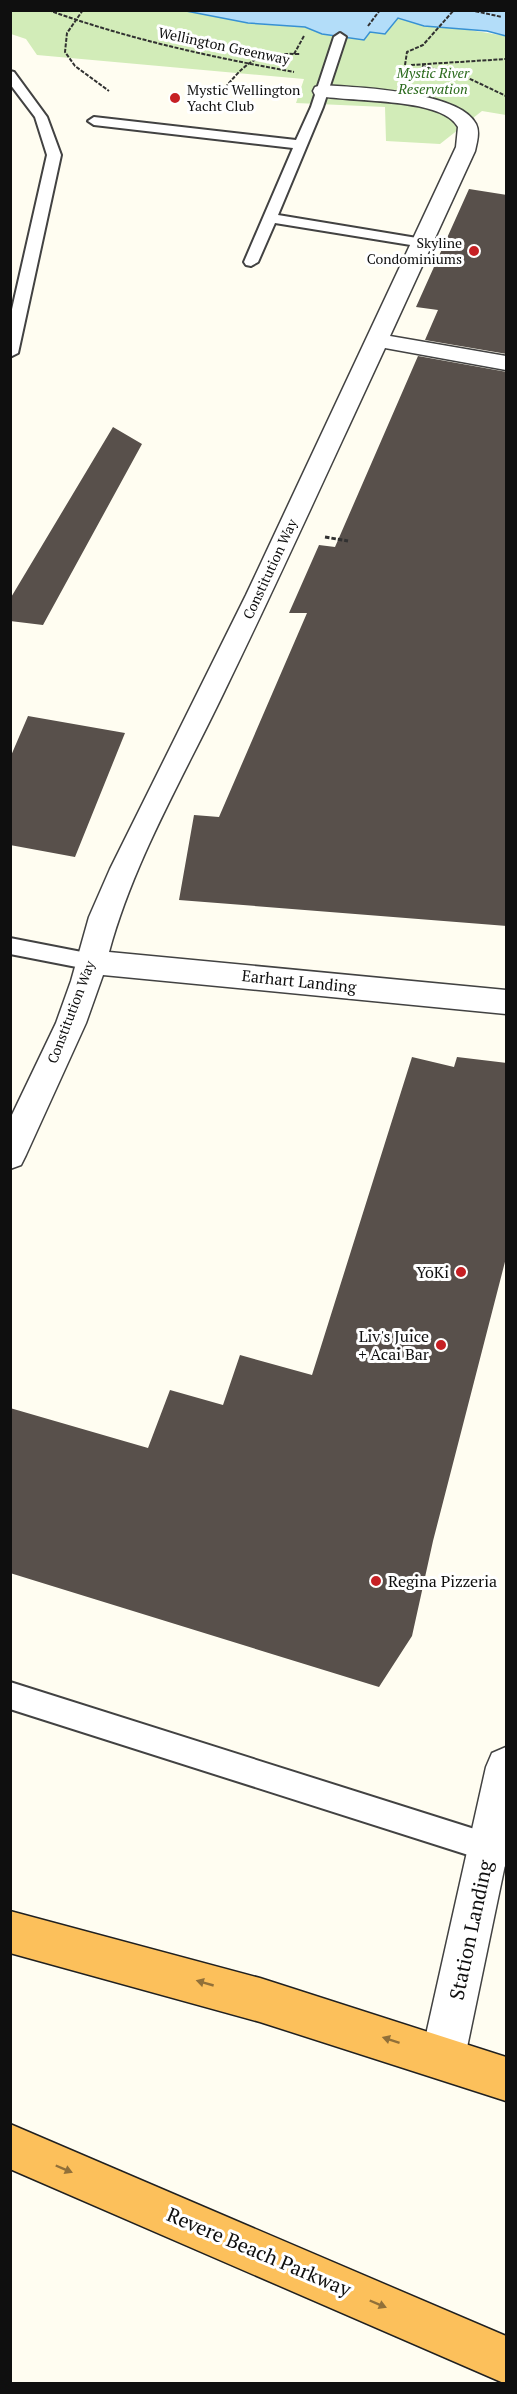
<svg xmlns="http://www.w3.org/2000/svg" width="517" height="2394" font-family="'PT Serif',serif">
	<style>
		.green { fill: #d2ecb8 }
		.water { fill: #b3ddf9; stroke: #3791d3; stroke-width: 1.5 }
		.building { fill: #58504b }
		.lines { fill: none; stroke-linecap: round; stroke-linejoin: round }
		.service-casing { stroke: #424242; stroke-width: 4 }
		.minor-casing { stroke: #424242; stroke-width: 3 }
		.trunk-casing { stroke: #202020; stroke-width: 3 }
		.path-far1 { stroke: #313131; stroke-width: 2; stroke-dasharray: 4 1.5; stroke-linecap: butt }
		.path { stroke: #313131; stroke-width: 3; stroke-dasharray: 4.5 2; stroke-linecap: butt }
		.service { fill: #fff; fill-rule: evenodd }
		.minor { fill: #fff; fill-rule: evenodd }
		.trunk { fill: #fcc05b; fill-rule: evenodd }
		.oneway { fill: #917039 }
		.poi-dot { fill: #c62024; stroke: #fff; stroke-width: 2 }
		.labels { text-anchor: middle; stroke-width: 6; stroke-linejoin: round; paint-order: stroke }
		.far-street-label { font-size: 14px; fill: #0f0f0f; stroke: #fff }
		.far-park-label { font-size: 14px; font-style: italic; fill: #2a6a1c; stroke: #fff }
		.far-poi-label { font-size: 14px; fill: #0f0f0f; stroke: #fff; text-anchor: start }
		.street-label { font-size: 16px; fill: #0f0f0f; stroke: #fff }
		.poi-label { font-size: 16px; fill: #0f0f0f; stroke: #fff; text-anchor: end }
		.near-street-label { font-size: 20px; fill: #0f0f0f; stroke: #fff }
	</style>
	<rect width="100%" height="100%" fill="#fffdf1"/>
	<path class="green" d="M11 10 186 11 248 23 305 27 322 34 370 32 385 34 397 18 506 36V115L482 111 440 144 386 141 385 107 296 103 304 79 37 55 26 39 11 34Z"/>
	<path class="water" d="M186 11H506V36L487 31 424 26 398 18 385 34 370 32 364 40 322 34 305 27 248 23Z"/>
	<path class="building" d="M469 189 507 195V354L425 340 438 310 416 307Z
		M418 356 507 372V926L179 900 194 815 219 817 307 613H289L319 545 335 547Z
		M113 427 142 444 43 625 10 621V599Z
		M28 716 125 733 75 857 10 845V758Z
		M412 1057 454 1067 457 1057 507 1063V1254L433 1541 412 1636 379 1687 10 1573V1408L148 1448 170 1390 223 1405 240 1355 312 1375Z"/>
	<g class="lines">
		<defs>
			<path id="service" d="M340 33 346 37 323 107 278 215 423 239 430 243 428 246 423 247 275 223 258 262 251 266 246 265 244 262 293 148 94 125 88 121 94 117 296 140 311 107 334 37Z
				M10 71 14 72 47 117 61 155 18 353 10 357V318L47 155 35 117 10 84Z
				M10 938 92 954 99 956 102 962 99 968 92 970 10 954Z
				M10 1682 506 1839V1867L10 1709Z"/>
			<path id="minor" d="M322 85C355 87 460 91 476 124 480 132 477 142 475 151L390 336 506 356V370L385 348C332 462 280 577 225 690 184 776 134 860 109 952L506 990V1014L103 975 86 1023 26 1155 21 1165 10 1169V1119L56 1023 71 981 89 917 110 869 246 595 456 147 458 127C441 96 347 103 315 95L313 91 315 87Z
				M506 1747V1860L465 2057 459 2073 443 2079 427 2073 421 2057 486 1767 492 1753Z"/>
			<path id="trunk" d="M10 1911 260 1978 506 2057V2101L260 2022 10 1953Z
				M10 2124 506 2336V2384L10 2169Z"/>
		</defs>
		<use href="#service" class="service-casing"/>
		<use href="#minor" class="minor-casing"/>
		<use href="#trunk" class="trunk-casing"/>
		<path class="path-far1" d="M48 10C128 39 211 57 294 72
			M83 10 67 33 65 52 75 66 109 91
			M470 10 502 17
			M368 26 380 10
			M294 54 304 36
			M405 65 407 52 423 45 454 10
			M411 65 506 59
			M422 66 466 77 506 96
			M225 88C250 57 260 53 300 54"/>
		<path class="path" d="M325 537 348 541"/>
		<use href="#service" class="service"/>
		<use href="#minor" class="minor"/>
		<use href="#trunk" class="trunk"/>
	</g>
	<defs><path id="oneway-solid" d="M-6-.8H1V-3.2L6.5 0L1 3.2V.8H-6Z" transform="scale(1.5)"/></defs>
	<g class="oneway">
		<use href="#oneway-solid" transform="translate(205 1983) rotate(-164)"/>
		<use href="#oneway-solid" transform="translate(391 2040) rotate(-162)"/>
		<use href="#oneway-solid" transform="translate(64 2169) rotate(23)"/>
		<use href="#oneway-solid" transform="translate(378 2304) rotate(23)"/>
	</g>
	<g class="poi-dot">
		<circle cx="175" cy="98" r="6"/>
		<circle cx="474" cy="251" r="6"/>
		<circle cx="461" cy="1272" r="6"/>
		<circle cx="441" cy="1345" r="6"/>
		<circle cx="376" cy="1581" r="6"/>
	</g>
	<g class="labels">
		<g class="far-street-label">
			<text transform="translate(224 46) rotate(12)" y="5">Wellington Greenway</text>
			<text transform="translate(270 569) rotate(-65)" y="5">Constitution Way</text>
			<text transform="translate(71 1012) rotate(-69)" y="5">Constitution Way</text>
		</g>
		<g class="far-park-label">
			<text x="433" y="78">Mystic River<tspan x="433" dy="16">Reservation</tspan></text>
		</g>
		<g class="far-poi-label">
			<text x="187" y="95">Mystic Wellington<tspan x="187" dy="16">Yacht Club</tspan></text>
			<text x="462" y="248" text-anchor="end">Skyline<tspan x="462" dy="16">Condominiums</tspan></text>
		</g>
		<g class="street-label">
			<text transform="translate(299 981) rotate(6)" y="6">Earhart Landing</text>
		</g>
		<g class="poi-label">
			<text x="449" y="1278">YōKi</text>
			<text x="429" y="1342">Liv's Juice<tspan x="429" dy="18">+ Acai Bar</tspan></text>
			<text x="388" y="1587" text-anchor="start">Regina Pizzeria</text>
		</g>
		<g class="near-street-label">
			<text transform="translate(471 1930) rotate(-78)" y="7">Station Landing</text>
			<text transform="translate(259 2252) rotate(23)" y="7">Revere Beach Parkway</text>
		</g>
	</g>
	<rect width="517" height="2394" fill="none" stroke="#0f0f0f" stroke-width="24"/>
</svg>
